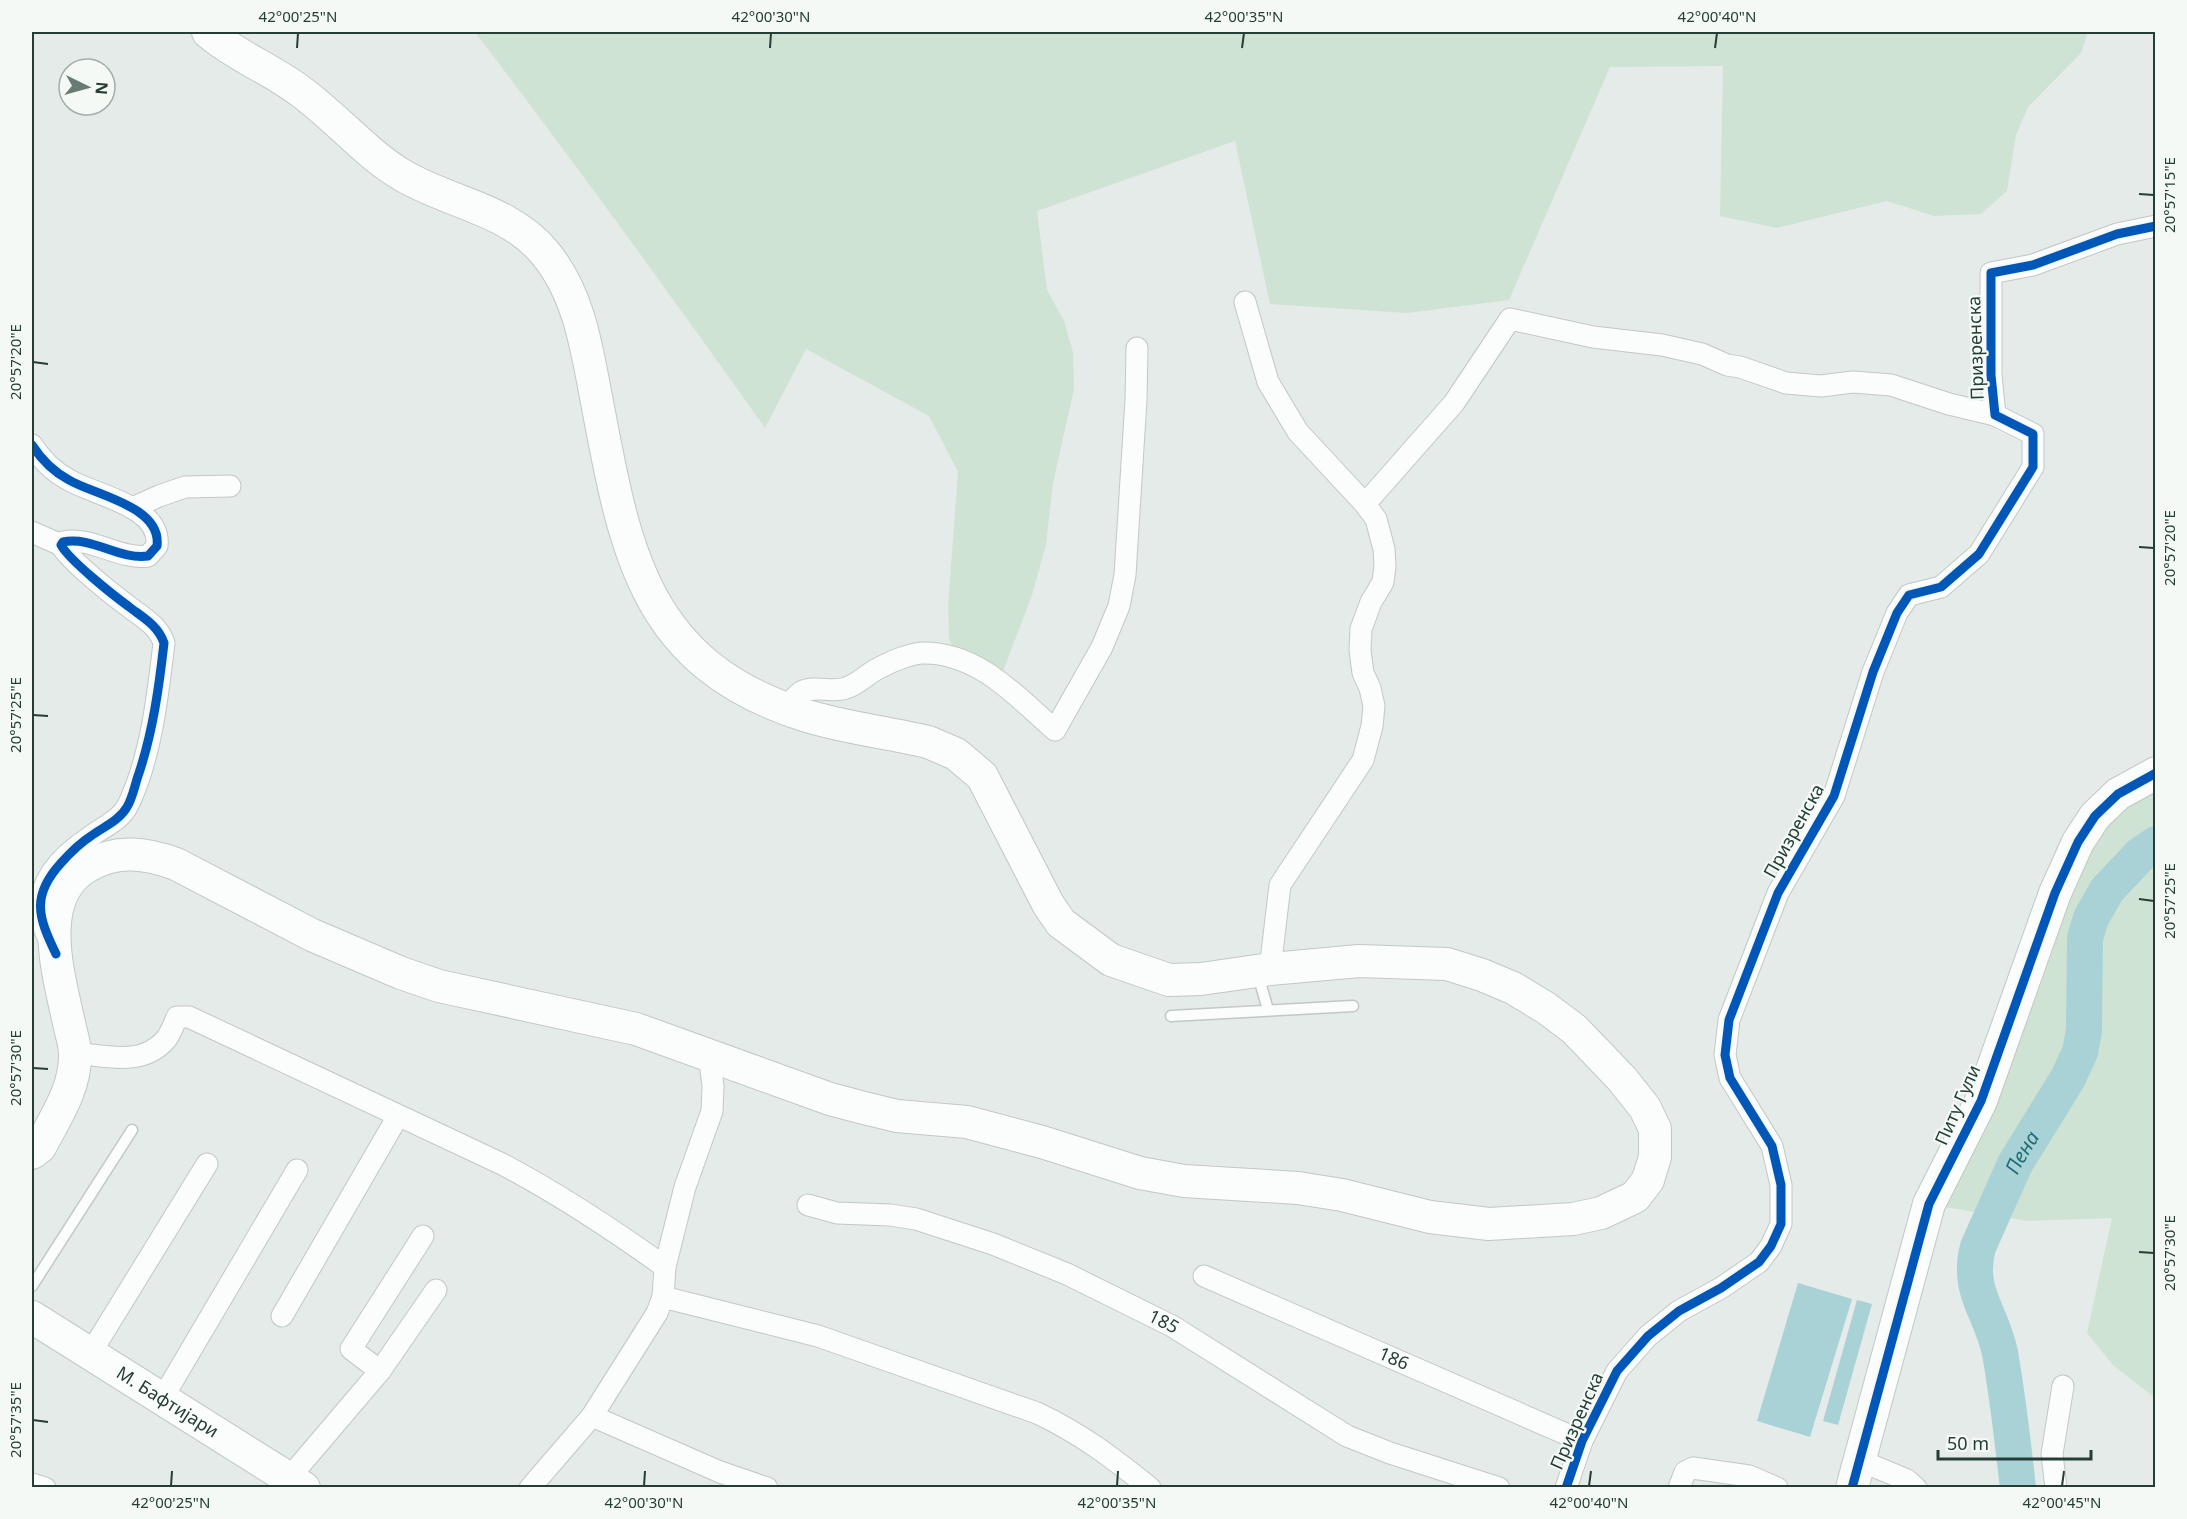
<svg xmlns="http://www.w3.org/2000/svg" width="2187" height="1519" font-family="'Noto Sans',sans-serif">
	<style>
		.green { fill: #cfe3d4 }
		.water { fill: #a8d2d6 }
		.lines { fill: none; stroke-linecap: round; stroke-linejoin: round }
		.river { stroke: #a8d2d6; stroke-width: 36 }
		.lane-casing { stroke: #c2c8c5; stroke-width: 13 }
		.street-casing { stroke: #c2c8c5; stroke-width: 23 }
		.secondary-casing { stroke: #c1c8c5; stroke-width: 34 }
		.lane { stroke: #fbfcfc; stroke-width: 10 }
		.street { stroke: #fbfcfc; stroke-width: 21 }
		.secondary { stroke: #fbfcfc; stroke-width: 32 }
		.cycleway-casing { stroke: #f4f9f6; stroke-width: 13 }
		.cycleway { stroke: #0057b8; stroke-width: 9 }
		.ticks { fill: none; stroke: #243e35; stroke-width: 2 }
		.labels { text-anchor: middle; stroke-width: 4.5; stroke-linejoin: round; paint-order: stroke }
		.street-label { font-size: 18px; fill: #243e35; stroke: #f4f9f6 }
		.water-label { font-size: 20px; font-style: italic; fill: #1f6d78; stroke: #f4f9f6 }
		.neatline { fill: none; stroke: #243e35; stroke-width: 2 }
		.ticks-label { font-size: 15px; text-anchor: middle; fill: #243e35 }
	</style>
	<rect width="100%" height="100%" fill="#e5ebe8"/>
	<path class="green" d="M475 32H2088L2081 53 2028 107 2016 135 2007 191 1981 214 1934 216 1887 201 1777 228 1720 216 1723 66 1610 67 1509 300 1407 313 1270 304 1235 141 1037 211 1047 290 1064 321 1073 352 1074 389 1053 483 1046 545 1032 595 1002 674 958 652 952 646 949 638 948 606 958 472 929 416 806 349 765 428C670 294 574 162 475 32Z
		M2155 773V844L2140 855 2107 890 2091 918 2085 938 2084 1030 2080 1052 2068 1078 2015 1164 1991 1215 1929 1204 2069 861Z
		M2155 855V1398L2114 1366 2087 1333 2112 1218 2027 1221 2005 1217C2034 1162 2067 1108 2090 1050 2094 1040 2094 1028 2096 1018 2106 950 2087 900 2155 855Z"/>
	<path class="water" d="M1798 1283 1852 1299 1810 1437 1757 1421Z
		M1857 1300 1872 1304 1838 1425 1823 1421Z"/>
	<g class="lines">
		<path class="river" id="s1" d="M2018 1488C2013 1443 2008 1398 2000 1353 1992 1312 1966 1292 1978 1247L2015 1164 2068 1078 2080 1052 2084 1030 2085 938 2091 918 2107 890 2140 855 2156 844"/>
		<defs>
			<path id="lane" d="M1258 975 1268 1010
				M1171 1016 1353 1006
				M32 1286 132 1130"/>
			<g id="street">
				<path d="M1245 302 1268 382 1298 432 1365 504 1376 519 1384 549 1385 566 1383 582 1371 602 1361 629 1360 650 1363 673 1370 688 1374 706 1372 726 1363 760 1280 885 1270 969"/>
				<path d="M32 445C41 459 54 472 69 480 94 495 162 506 157 546L148 556C119 560 92 536 63 542L61 545C69 560 113 595 128 606 142 617 158 625 164 643 158 694 151 758 128 805 121 820 103 827 90 837 52 862 27 895 49 940"/>
				<path d="M1365 504 1454 403 1510 319 1593 337 1662 345 1702 354 1727 365 1740 367 1786 383 1821 386 1853 382 1891 385 1949 404 1995 415"/>
				<path d="M132 508 159 496 185 487 230 486"/>
				<path d="M32 532 61 545"/>
				<path d="M785 709C790 704 796 695 801 692 815 685 832 693 846 688 859 684 869 672 881 667 892 661 912 653 924 653 979 653 1017 697 1055 730L1102 647 1119 606 1125 575 1136 400 1137 348"/>
				<path d="M75 1053C107 1056 144 1067 167 1038 171 1032 174 1024 177 1017H189L502 1164C559 1194 612 1229 665 1267"/>
				<path id="s2" d="M808 1205 837 1213 890 1215 916 1219 993 1244 1067 1274 1172 1326 1347 1436 1390 1453 1499 1488"/>
				<path id="s3" d="M1204 1276 1582 1441"/>
				<path d="M663 1297 818 1336 1037 1413C1080 1433 1113 1458 1150 1488"/>
				<path d="M282 1316 398 1116"/>
				<path d="M90 1354 207 1164"/>
				<path d="M380 1371 351 1349 423 1236"/>
				<path d="M162 1399 297 1170"/>
				<path d="M592 1416 720 1472 767 1488"/>
				<path d="M1861 1461 1907 1480 1916 1488"/>
				<path d="M289 1478 380 1371 436 1290"/>
				<path d="M32 1484 45 1488"/>
				<path d="M530 1488 592 1416 657 1313 663 1297 665 1267 685 1187 712 1111 713 1086 709 1054"/>
				<path d="M1566 1488 1582 1441 1617 1371 1648 1336 1679 1311 1721 1288 1759 1262 1771 1246 1781 1224V1185L1772 1146 1730 1078 1725 1055 1729 1020 1778 893 1834 796 1873 672 1897 613 1909 595 1941 587 1979 554 2033 467V434L1995 415 1991 375V273L2033 265 2117 234 2156 226"/>
				<path d="M1679 1488 1685 1472 1693 1468 1749 1476 1777 1488"/>
				<path d="M2056 1488 2052 1454 2063 1386"/>
			</g>
			<g id="secondary">
				<path d="M32 1153 40 1147C55 1118 76 1088 75 1054 75 1044 71 1033 69 1023 59 976 34 896 88 866 117 849 146 853 176 864L312 935 401 973 439 986 636 1029 830 1099 864 1108 897 1116 967 1122 1042 1142 1140 1173 1184 1181 1298 1188 1342 1195 1430 1217 1489 1224 1573 1219 1601 1213 1635 1197 1648 1180 1655 1157V1129L1645 1108 1622 1079 1601 1057 1574 1029 1546 1008 1513 988 1482 975 1447 964 1359 961 1270 969 1201 979 1169 980 1111 960 1061 923 1048 904 982 776 956 754 928 742C887 732 844 728 804 715 643 664 625 550 597 402 587 351 580 295 545 253 509 209 449 203 402 175 365 153 335 116 300 91 271 69 236 56 208 32"/>
				<path id="s4" d="M32 1317 304 1488"/>
				<path d="M1852 1488 1929 1204 1981 1101 2055 893 2078 842 2095 816 2118 794 2156 773"/>
			</g>
		</defs>
		<use href="#lane" class="lane-casing"/>
		<use href="#street" class="street-casing"/>
		<use href="#secondary" class="secondary-casing"/>
		<use href="#lane" class="lane"/>
		<use href="#street" class="street"/>
		<use href="#secondary" class="secondary"/>
		<defs>
			<path id="cycleway" d="M32 445C41 459 54 472 69 480 94 495 162 506 157 546L148 556C119 560 92 536 63 542L61 545C69 560 113 595 128 606 142 617 158 625 164 643 159 687 153 731 139 773 135 784 133 797 127 807 119 821 103 827 91 836 80 843 70 853 61 863 31 896 38 917 56 954
				M1566 1488 1582 1441 1617 1371 1648 1336 1679 1311 1721 1288 1759 1262 1771 1246 1781 1224V1185L1772 1146 1730 1078 1725 1055 1729 1020 1778 893 1834 796 1873 672 1897 613 1909 595 1941 587 1979 554 2033 467V434L1995 415 1991 375V273L2033 265 2117 234 2156 226
				M1852 1488 1929 1204 1981 1101 2055 893 2078 842 2095 816 2118 794 2156 773"/>
		</defs>
		<use href="#cycleway" class="cycleway-casing"/>
		<use href="#cycleway" class="cycleway"/>
	</g>
	<path class="ticks" d="M297 48 298 33M770 48 771 33M1242 48 1244 33M1715 48 1717 33M2139 194 2154 195M33 362 48 364M2139 547 2154 548M33 715 48 716M2139 899 2154 901M33 1068 48 1069M2139 1252 2154 1253M33 1420 48 1422M171 1486 172 1471M644 1486 645 1471M1117 1486 1118 1471M1589 1486 1591 1471M2062 1486 2064 1471"/>
	<g class="labels">
		<g class="street-label">
			<text transform="translate(1976 348) rotate(-92)" y="6">Призренска</text>
			<text transform="translate(1794 831) rotate(-61)" y="6">Призренска</text>
			<text transform="translate(1958 1105) rotate(-66)" y="6">Питу Гули</text>
			<text dy="6" stroke="none"><textPath href="#s2" startOffset="378">185</textPath></text>
			<text dy="6" stroke="none"><textPath href="#s3" startOffset="207">186</textPath></text>
			<text dy="6" stroke="none"><textPath href="#s4" startOffset="160">М. Бафтијари</textPath></text>
			<text transform="translate(1577 1421) rotate(-66)" y="6">Призренска</text>
		</g>
		<g class="water-label">
			<text dy="7" stroke="none"><textPath href="#s1" startOffset="351">Пена</textPath></text>
		</g>
	</g>
	<rect width="2187" height="1519" fill="none" stroke="#f4f9f6" stroke-width="66"/>
	<g transform="translate(87 87) rotate(95)"><circle r="28" fill="#f4f9f6" stroke="#a1aea9" stroke-width="1.5"/>
	<path d="M0-4.5L10 22L0 15L-10 22Z" fill="#687b74"/>
	<text y="-9" font-size="16" font-weight="bold" text-anchor="middle" fill="#243e35">N</text>
	</g>
	<path d="M1938 1450v9h153v-9" fill="none" stroke="#243e35" stroke-width="3"/>
	<text x="1947" y="1450" font-size="18" fill="#243e35" stroke="#f4f9f6" stroke-width="4.5" paint-order="stroke">50 m</text>
	<rect x="33" y="33" width="2121" height="1453" class="neatline"/>
	<g class="ticks-label">
		<text x="298" y="22">42°00'25"N</text>
		<text x="771" y="22">42°00'30"N</text>
		<text x="1244" y="22">42°00'35"N</text>
		<text x="1717" y="22">42°00'40"N</text>
		<text transform="translate(2170 195) rotate(-90)" y="5">20°57'15"E</text>
		<text transform="translate(16 362) rotate(-90)" y="5">20°57'20"E</text>
		<text transform="translate(2170 548) rotate(-90)" y="5">20°57'20"E</text>
		<text transform="translate(16 715) rotate(-90)" y="5">20°57'25"E</text>
		<text transform="translate(2170 901) rotate(-90)" y="5">20°57'25"E</text>
		<text transform="translate(16 1068) rotate(-90)" y="5">20°57'30"E</text>
		<text transform="translate(2170 1253) rotate(-90)" y="5">20°57'30"E</text>
		<text transform="translate(16 1420) rotate(-90)" y="5">20°57'35"E</text>
		<text x="171" y="1508">42°00'25"N</text>
		<text x="644" y="1508">42°00'30"N</text>
		<text x="1117" y="1508">42°00'35"N</text>
		<text x="1589" y="1508">42°00'40"N</text>
		<text x="2062" y="1508">42°00'45"N</text>
	</g>
</svg>
